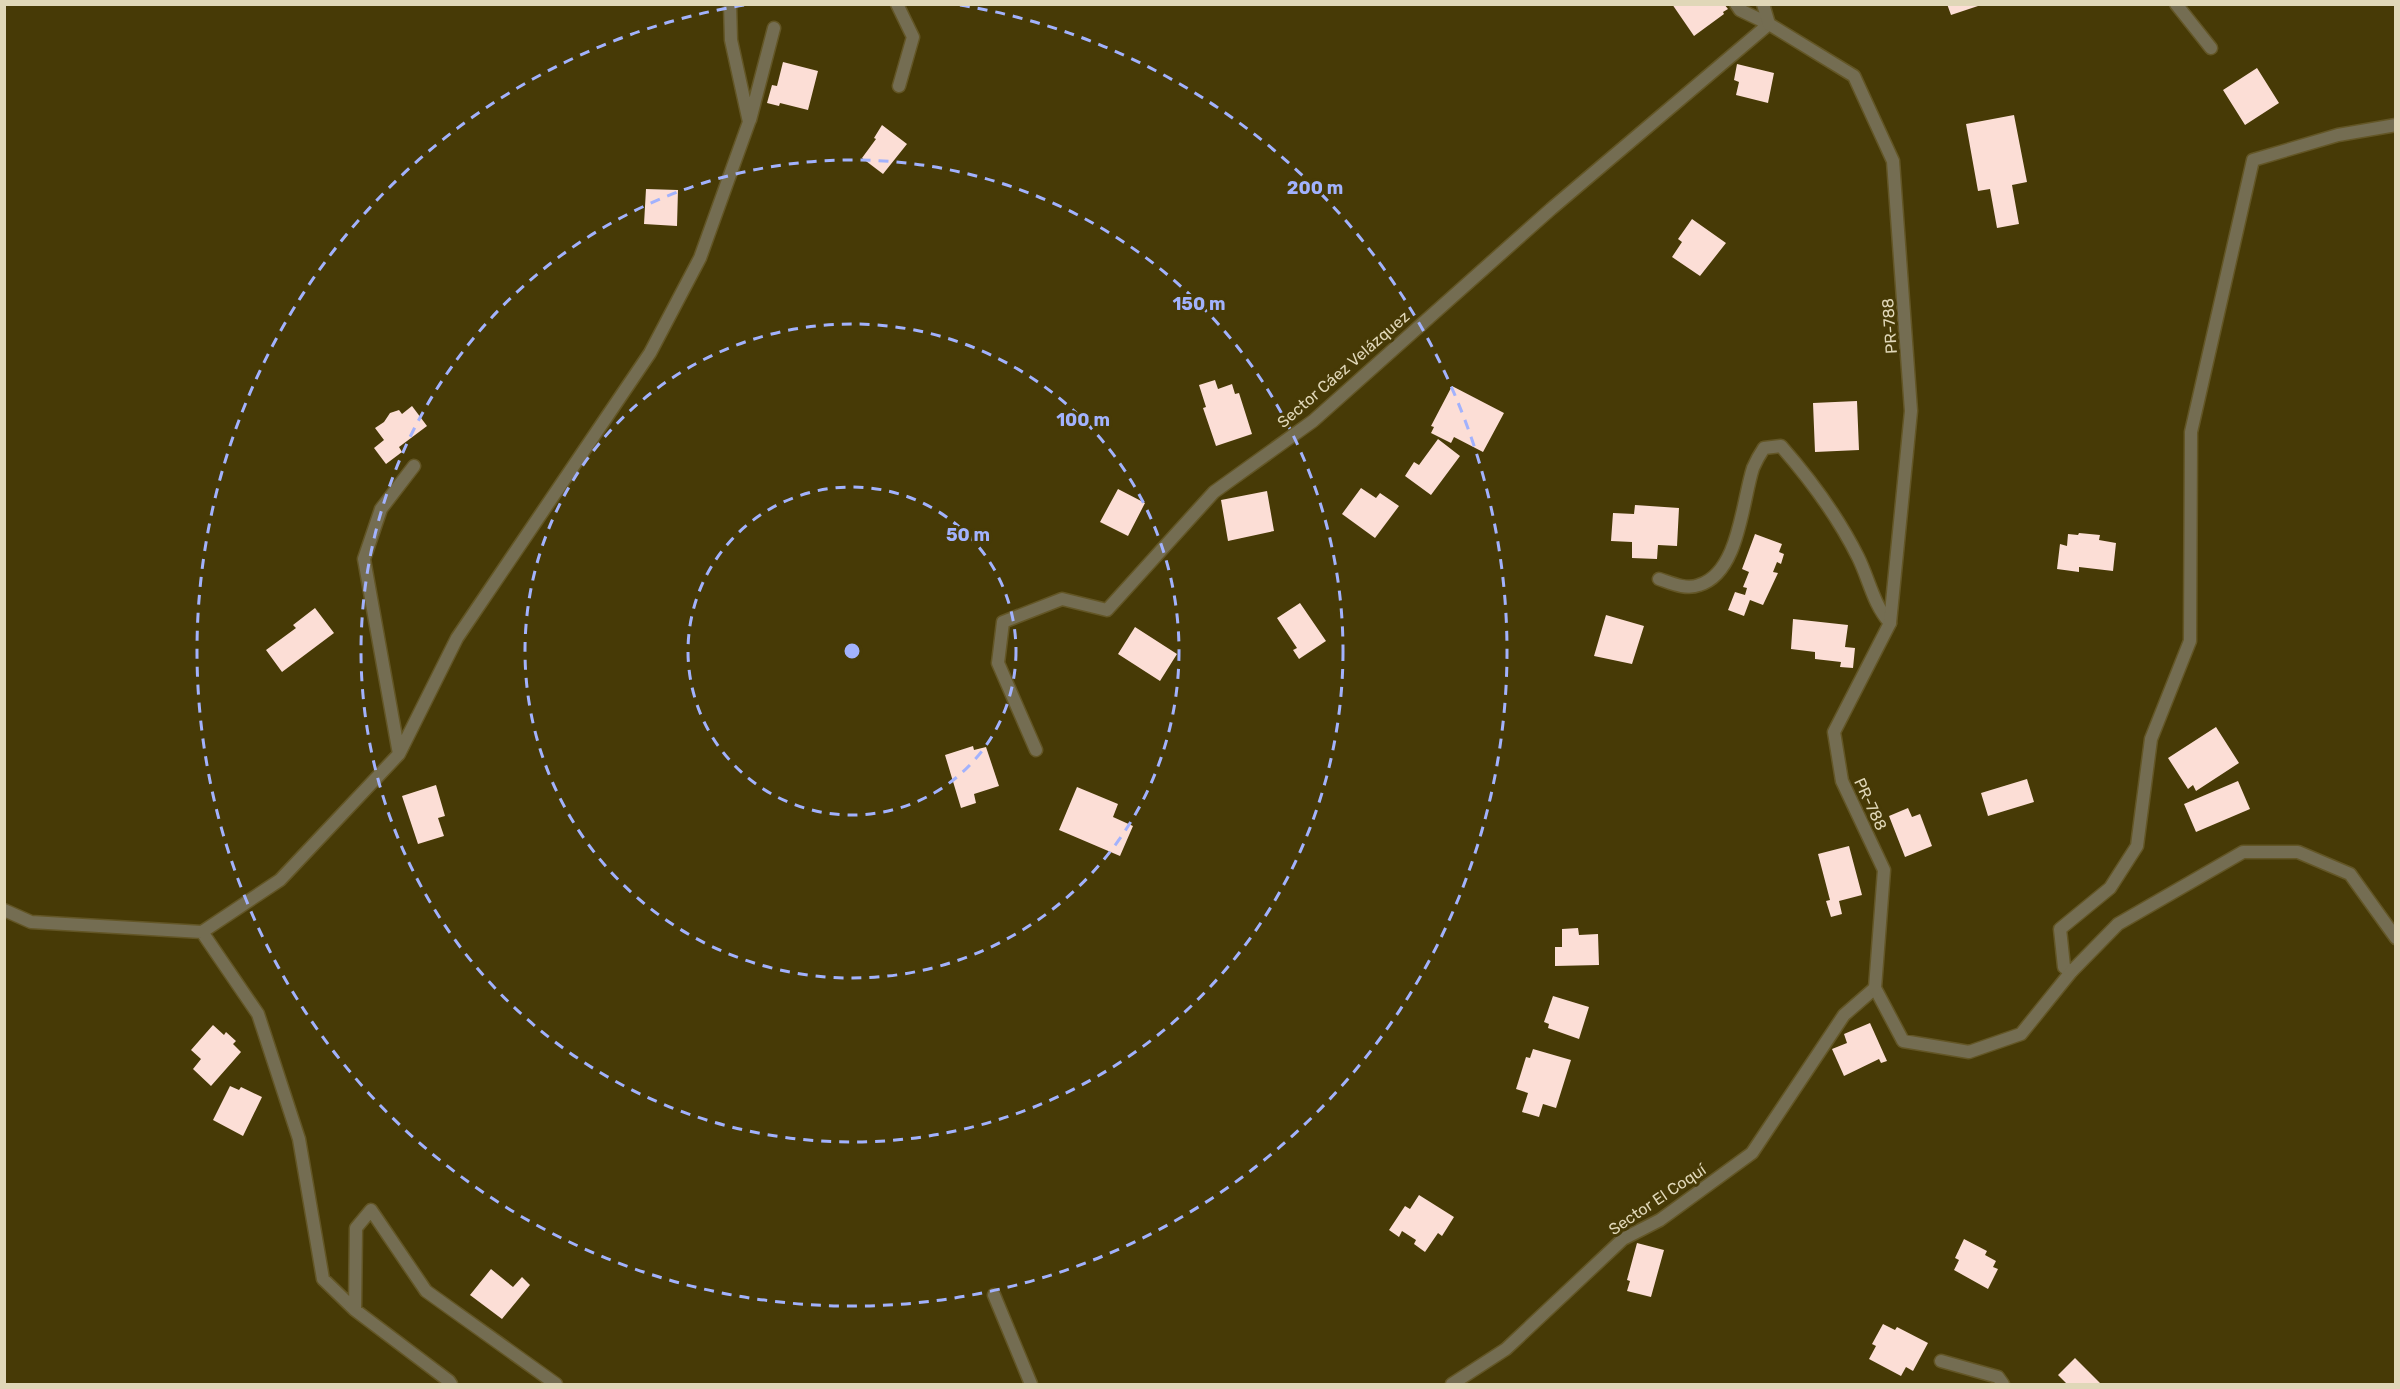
<svg xmlns="http://www.w3.org/2000/svg" width="2400" height="1389" font-family="Rubik,sans-serif">
	<style>
		.building { fill: #fcded6 }
		.lines { fill: none; stroke-linecap: round; stroke-linejoin: round }
		.minor-casing { stroke: #635626; stroke-width: 15 }
		.tertiary-casing { stroke: #635626; stroke-width: 15 }
		.minor { stroke: #746d52; stroke-width: 12 }
		.tertiary { stroke: #746d52; stroke-width: 12 }
		.ring { fill: none; stroke: #a2b2fd; stroke-width: 3; stroke-dasharray: 10 8 }
		.labels { text-anchor: middle; stroke-width: 6; stroke-linejoin: round; paint-order: stroke }
		.street-label { font-size: 16px; fill: #e0d7b8; stroke: #473a06 }
		.centre { fill: #a2b2fd; stroke: #473a06; stroke-width: 3 }
		.ring-label { font-size: 18px; text-anchor: middle; font-weight: bold; fill: #a2b2fd; stroke: #473a06; stroke-width: 6; stroke-linejoin: round; paint-order: stroke }
	</style>
	<rect width="100%" height="100%" fill="#473a06"/>
	<path class="building" d="M1672 4H1724L1728 9 1723 12 1724 14 1694 36Z
		M1947 4H1981V5L1951 15Z
		M783 62 818 71 808 110 780 103 779 106 767 103 772 85 777 86Z
		M1737 64 1774 73 1768 103 1736 95 1739 82 1734 80Z
		M2257 68 2279 103 2245 125 2223 90Z
		M2014 115 2027 182 2012 185 2019 224 1997 228 1990 189 1978 191 1966 124Z
		M882 125 907 144 883 174 862 158 876 139 874 138Z
		M646 189 678 190 677 226 644 224Z
		M1692 219 1726 243 1700 276 1672 257 1682 242 1678 239Z
		M1215 380 1218 389 1232 384 1235 394 1239 393 1252 434 1216 446 1203 408 1206 407 1199 385Z
		M1452 386 1504 413 1483 452 1454 437 1451 443 1431 433 1434 427 1431 426Z
		M1857 401 1859 450 1815 452 1813 403Z
		M412 406 427 426 399 447 402 452 386 464 374 448 384 440 375 428 384 422 390 413 399 410 402 414Z
		M1438 439 1460 456 1431 495 1405 476 1414 462 1419 465Z
		M1361 488 1376 498 1380 493 1399 506 1375 538 1342 514Z
		M1118 489 1145 503 1128 536 1100 522Z
		M1267 491 1274 531 1228 541 1221 500Z
		M1635 505 1679 508 1677 546 1658 545 1657 559 1632 558V542L1611 541 1613 513 1634 514Z
		M2079 533 2100 535 2099 540 2116 543 2113 571 2079 567V572L2057 569 2060 544 2067 546 2068 534 2078 535Z
		M1755 534 1782 544 1779 552 1784 554 1781 564 1777 562 1773 572 1778 573 1763 605 1750 600 1744 616 1728 610 1735 592 1745 595 1747 588 1743 587 1749 572 1742 569Z
		M1300 603 1326 641 1299 659 1293 650 1297 648 1277 618Z
		M315 608 334 633 282 672 266 650 296 628 293 625Z
		M1606 615 1644 626 1632 664 1594 656Z
		M1793 619 1848 625 1845 647 1855 648 1853 668 1840 667 1841 662 1815 659V652L1791 649Z
		M1135 627 1177 654 1160 681 1118 654Z
		M2216 727 2239 763 2196 791 2193 785 2188 789 2168 758Z
		M973 746 974 750 986 747 999 786 974 794 976 803 961 808 945 755Z
		M2027 779 2034 802 1988 816 1981 793Z
		M2238 781 2250 809 2196 832 2184 804Z
		M436 785 445 816 438 818 444 836 418 844 402 796Z
		M1077 787 1118 804 1113 817 1133 826 1120 856 1059 830Z
		M1908 808 1912 817 1920 814 1932 846 1905 857 1889 816Z
		M1849 846 1862 895 1839 901 1842 914 1831 917 1826 901 1830 900 1818 854Z
		M1578 928 1579 935 1598 934 1599 965 1555 966V947H1562V929Z
		M1553 996 1589 1007 1579 1039 1548 1028 1549 1024 1544 1022Z
		M1870 1023 1887 1061 1881 1063 1879 1059 1844 1076 1832 1049 1847 1043 1844 1034Z
		M213 1025 224 1035 226 1032 236 1041 233 1044 241 1052 211 1086 193 1069 201 1059 191 1050Z
		M1533 1049 1571 1060 1556 1108 1543 1104 1539 1117 1522 1112 1528 1093 1516 1089 1526 1057 1530 1058Z
		M230 1086 239 1090 241 1087 262 1097 243 1136 213 1120Z
		M1419 1195 1454 1217 1442 1236 1438 1233 1425 1252 1414 1244 1416 1240 1402 1231 1399 1237 1389 1230 1405 1206 1410 1209Z
		M1964 1239 1987 1251 1985 1255 1996 1261 1993 1267 1998 1269 1988 1289 1954 1270 1959 1260 1955 1258Z
		M1637 1243 1664 1250 1651 1297 1627 1291 1630 1281 1627 1280Z
		M491 1269 513 1287 522 1277 530 1285 502 1319 470 1295Z
		M1883 1324 1895 1330 1897 1327 1928 1343 1913 1371 1906 1367 1901 1376 1869 1359 1876 1346 1872 1344Z
		M2075 1358 2100 1383 2099 1384H2065L2066 1383 2058 1375Z"/>
	<g class="lines">
		<defs>
			<path id="minor" d="M897 4 913 37 899 86
				M2176 4 2211 48
				M750 120 774 28
				M1659 579C1671 583 1686 590 1699 585 1739 573 1742 502 1753 468 1756 461 1760 454 1764 448L1781 446C1810 479 1838 517 1858 557 1869 579 1873 604 1890 623
				M1036 750 998 663 1003 622 1062 599 1107 610 1214 492 1313 421 1551 209 1769 24 1740 10 1736 4
				M399 754 364 559 381 509 414 466
				M4 910 31 922 202 932 258 1014 299 1139 323 1279 355 1310 449 1381 451 1384
				M202 932 280 880 399 754 457 638 650 353 700 258 749 122 731 40 730 4
				M2071 972 2064 967 2060 929 2110 888 2137 846 2151 739 2190 641 2191 432 2253 160 2338 135 2396 125
				M994 1295 1031 1384
				M355 1310 356 1228 371 1210 426 1291 556 1384
				M1941 1361 1998 1377 2003 1384
				M1452 1384 1506 1349 1623 1239 1660 1220 1752 1153 1844 1015 1875 988"/>
			<path id="tertiary" d="M1763 4 1769 24 1854 76 1893 161 1911 411 1890 623 1834 732 1842 781 1884 870 1875 988 1903 1041 1969 1052 2021 1034 2071 972 2118 924 2243 852H2298L2350 874 2396 938"/>
		</defs>
		<use href="#minor" class="minor-casing"/>
		<use href="#tertiary" class="tertiary-casing"/>
		<use href="#minor" class="minor"/>
		<use href="#tertiary" class="tertiary"/>
	</g>
	<g class="ring">
		<circle cx="852" cy="651" r="164"/>
		<circle cx="852" cy="651" r="327"/>
		<circle cx="852" cy="651" r="491"/>
		<path d="M960 5A655 655 0 1 1 744 5"/>
	</g>
	<g class="labels">
		<g class="street-label">
			<text transform="translate(1889 326) rotate(-94)" y="6">PR-788</text>
			<text transform="translate(1343 369) rotate(-41)" y="6">Sector Cáez Velázquez</text>
			<text transform="translate(1871 804) rotate(65)" y="6">PR-788</text>
			<text transform="translate(1657 1199) rotate(-34)" y="6">Sector El Coquí</text>
		</g>
	</g>
	<circle cx="852" cy="651" r="9" class="centre"/>
	<g class="ring-label">
		<text x="1315" y="194">200 m</text>
		<text x="1199" y="310">150 m</text>
		<text x="1083" y="426">100 m</text>
		<text x="968" y="541">50 m</text>
	</g>
	<rect width="2400" height="1389" fill="none" stroke="#e0d7b8" stroke-width="12"/>
</svg>
